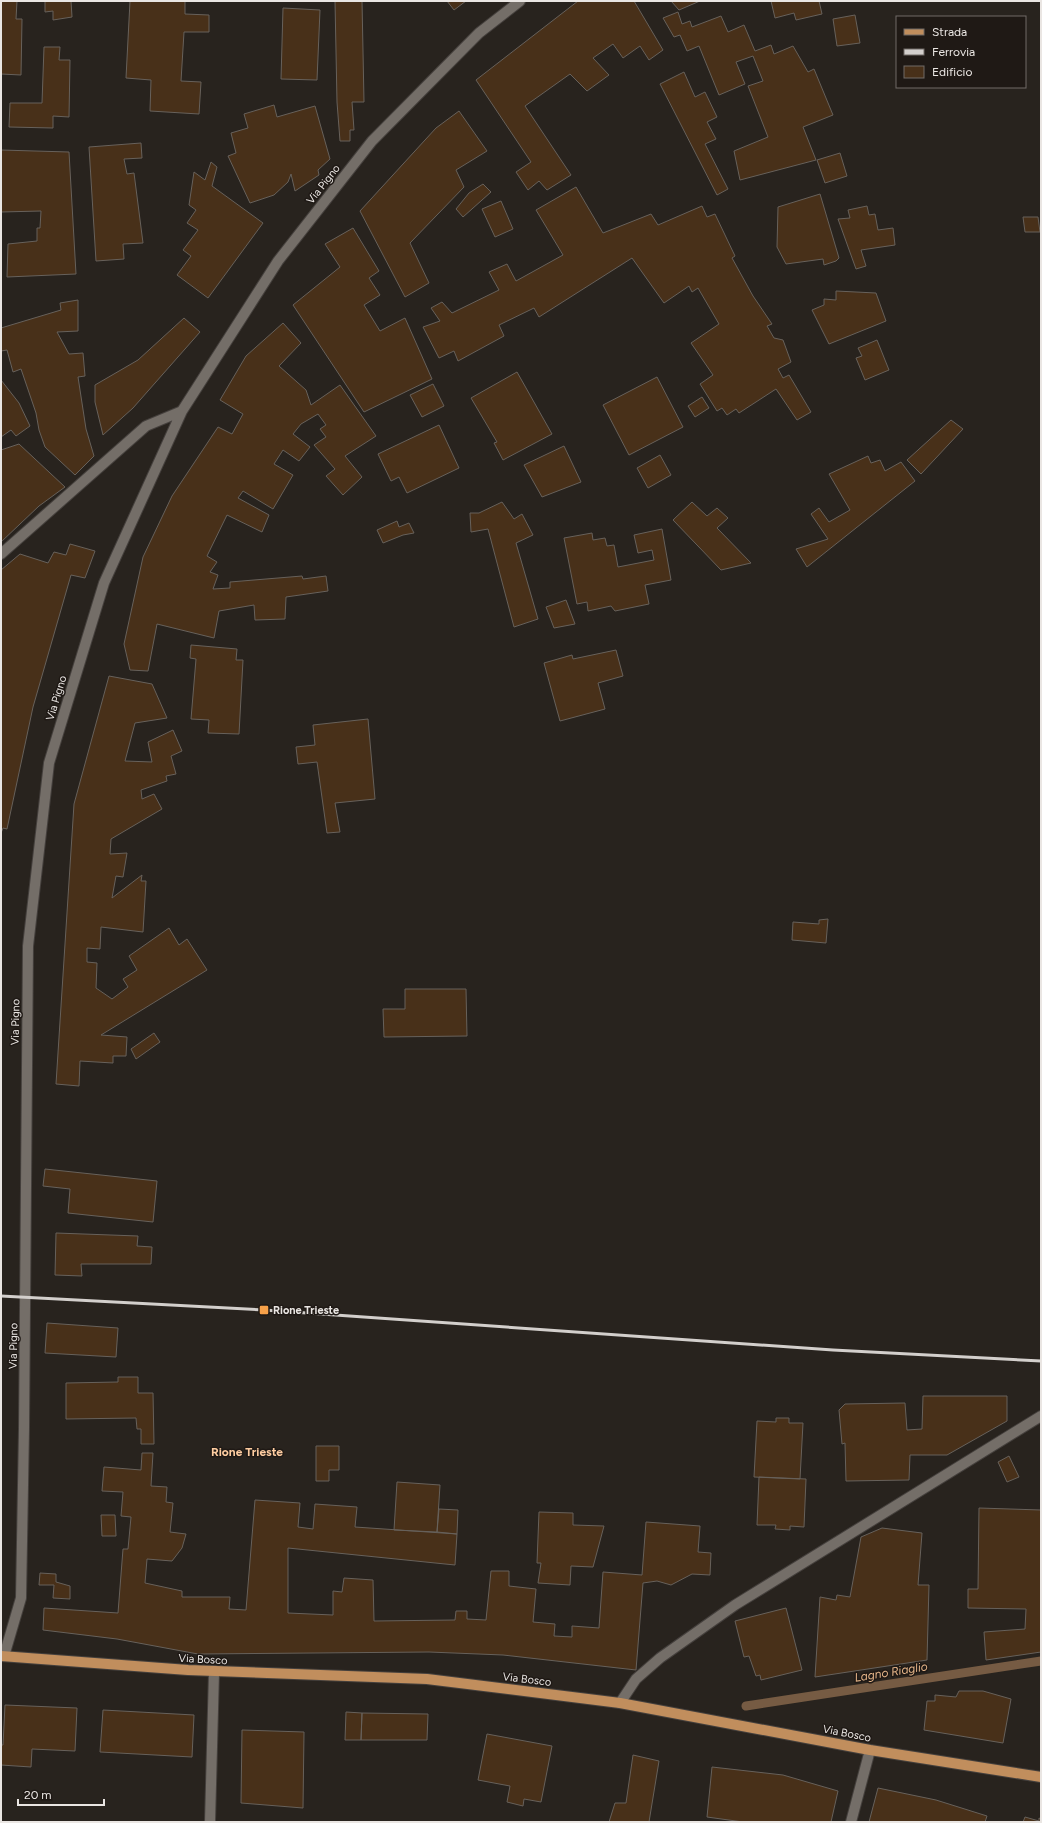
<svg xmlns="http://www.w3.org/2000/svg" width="1042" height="1823" font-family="Figtree,sans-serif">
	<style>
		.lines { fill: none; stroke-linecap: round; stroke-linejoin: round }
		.stream { stroke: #765b43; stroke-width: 9 }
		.building { fill: #483019; stroke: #67615b }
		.minor-casing { stroke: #45403d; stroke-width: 12 }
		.major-casing { stroke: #45403d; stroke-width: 12 }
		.minor { stroke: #746e68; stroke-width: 10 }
		.major { stroke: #c18e5d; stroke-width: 10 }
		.rail { stroke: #d3cfcc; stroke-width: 3 }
		.poi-dot { fill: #f7a149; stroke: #1f1915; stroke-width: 1.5 }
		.labels { text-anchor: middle; stroke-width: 3; stroke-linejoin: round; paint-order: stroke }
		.street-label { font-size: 11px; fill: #eae6e3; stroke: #1f1915 }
		.poi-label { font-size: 11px; font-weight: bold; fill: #eae6e3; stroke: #1f1915; text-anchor: start }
		.neighbourhood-label { font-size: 12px; font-weight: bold; fill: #fecda1; stroke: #1f1915 }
		.water-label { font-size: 12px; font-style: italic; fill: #e5b589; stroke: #1f1915 }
	</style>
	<rect width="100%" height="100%" fill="#28231e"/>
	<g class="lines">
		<path class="stream" d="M746 1706 1041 1661"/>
	</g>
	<path class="building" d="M1 1H17L16 19H22L21 75 1 74Z
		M45 1H71L72 17 53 20V11L45 12Z
		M130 1H185V14L209 15V32H184L181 81 201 82 199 114 150 111 151 80 126 78Z
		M335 1H362L364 102H352L354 130H350V141H340L337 102Z
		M447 1H466L454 10Z
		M578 1H634L663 50 649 60 640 46 623 58 613 44 593 58 609 75 587 91 570 74 525 106 571 175 547 190 539 181 528 190 516 172 531 162 476 80Z
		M671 1H700L679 10Z
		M771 1H819L822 14 796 20 794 13 775 18Z
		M283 8 320 10 317 80 281 79Z
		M678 12 682 24 690 21 692 27 721 16 728 32 744 25 755 51 771 45 774 54 793 46 808 72 814 69 833 115 803 127 816 160 740 180 734 151 768 137 748 86 763 81 753 56 736 62 745 84 719 95 699 46 687 51 680 35 674 37 663 18Z
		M855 15 860 43 837 46 833 19Z
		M44 47H60L59 60H70L69 117 53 116V128L9 127 10 103H42Z
		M684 72 695 97 705 92 717 117 707 122 716 139 705 144 728 189 717 195 660 84Z
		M274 105 277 117 315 106 330 159 318 170 319 175 295 191 291 174 288 182 274 195 250 203 228 156 236 153 231 133 248 128 244 114Z
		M459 111 487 151 456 170 464 187 410 243 429 283 405 297 360 211 436 128Z
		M141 143 142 158 124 159 127 174 134 173 143 243 123 244 124 259 96 261 89 147Z
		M1 150 69 152 76 274 7 277 8 244 37 241V228H40L41 211 1 212Z
		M840 153 847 176 825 183 817 160Z
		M211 162 217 167 212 186 263 223 208 298 177 275 191 256 183 250 198 230 187 223 196 210 189 205 194 172 205 180Z
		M483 184 491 192 463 217 456 209 469 193Z
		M576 187 603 233 651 214 658 225 702 206 707 217 715 214 735 256 732 258 753 296 772 324 767 326 774 338 783 340 791 362 778 369 783 378 789 375 811 412 797 420 776 389 739 413 736 409 727 415 722 408 717 411 700 384 713 375 691 343 719 324 698 288 692 292 689 286 664 303 632 258 539 317 534 308 499 325 504 336 458 361 454 351 439 358 423 327 440 321 431 308 442 302 452 313 499 290 489 272 507 264 516 281 563 255 536 210Z
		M820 194 839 258 836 261 824 265 823 259 786 264 777 247 778 207Z
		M501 201 513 229 495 237 482 209Z
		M867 206 869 215 875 214 878 230 893 228 895 245 861 250 866 266 856 269 838 219 850 218 848 210Z
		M1023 217H1038L1040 232H1025Z
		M353 228 379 271 369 278 380 295 364 305 380 331 405 318 432 379 364 412 293 305 340 267 325 244Z
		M836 291 876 293 886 321 829 344 812 310 824 305V299L836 300Z
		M78 300V331L57 332 69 354 83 353 85 376 78 377 86 429 94 456 75 475 45 447 39 430 36 413 21 369 13 372 7 350 1 351V328L61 310 60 303Z
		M184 318 200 332 133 408 103 435 95 402V385L138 360Z
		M283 323 301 343 279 366 306 390 311 405 340 385 376 436 345 456 362 477 343 495 326 476 335 469 314 445 326 437 320 429 326 425 318 414 301 424 293 434 310 447 299 461 283 450 274 464 293 475 273 509 243 491 238 498 269 515 262 532 227 515 207 556 217 562 210 572 218 575 213 589 230 588V582L302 576 303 579 326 576 328 591 286 597 285 619 255 620 254 605 219 611 214 638 157 624 148 671 130 670 124 644 143 557 172 496 218 427 232 434 243 414 220 400 246 356Z
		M877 340 889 370 865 380 856 358 862 356 858 348Z
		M517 372 552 434 503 460 494 443 497 442 471 398Z
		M657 377 683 427 629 455 603 405Z
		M1 380 19 403 30 426 16 436 11 430 1 437Z
		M433 384 444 406 422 417 410 395Z
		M702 397 709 408 695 417 688 406Z
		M951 420 963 429 921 474 907 460Z
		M439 425 459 468 407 493 399 477 391 481 378 454Z
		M19 444 65 487 39 506 1 542V450Z
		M564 446 581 482 542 497 524 465Z
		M660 455 671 475 648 488 637 468Z
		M868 456 871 463 880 460 885 471 901 462 915 481 807 567 796 549 828 539 811 514 819 508 829 522 850 510 829 474Z
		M502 502 514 519 522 514 533 535 516 543 538 619 514 627 488 529 471 532 470 513H479Z
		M692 502 707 516 717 508 728 518 717 528 751 563 721 570 673 520Z
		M397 521 399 527 409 523 414 533 403 535 383 543 377 530Z
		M662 529 671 580 645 585 649 604 615 611 611 606 588 611 587 602 577 604 564 538 592 533 593 540 605 538 607 546 614 545 618 567 654 560 652 550 638 553 634 535Z
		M70 544 95 551 85 578 71 575 33 707 7 829 3 828 1 833V570L20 554 48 563 54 552 66 555Z
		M566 600 575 624 554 628 546 607Z
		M191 645 237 649 236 660H243L239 734 208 733 209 720 191 719 196 659 190 658Z
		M616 650 623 676 598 683 605 709 560 721 544 663 572 655 573 659Z
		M109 676 152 684 167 718 135 723 125 761 152 762 148 742 173 730 182 751 171 756 176 774 166 776 167 781 141 790 142 799 154 794 162 809 111 839 110 854 127 853 123 877 116 876 112 898 142 875 141 881H146L143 932 101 927 100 949 87 948V962L97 963 96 988 112 999 128 987 123 979 137 970 129 956 169 928 179 945 187 939 207 970 101 1035 127 1037 126 1056H113V1063L80 1061 79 1086 56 1084 74 804Z
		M368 719 375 799 335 803 340 832 327 833 317 762 298 764 296 747 315 745 313 725Z
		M828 919 826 943 792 940 793 922 819 924V920Z
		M405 989H466L467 1036 384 1037 383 1009H405Z
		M154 1033 160 1042 136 1059 131 1049Z
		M45 1169 157 1181 153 1222 68 1213 70 1189 43 1186Z
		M56 1233 138 1236 137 1246 152 1247 151 1264H81L82 1276 55 1275Z
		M47 1323 118 1328 116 1357 45 1353Z
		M118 1377H138V1393H153L154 1444H141V1429H137L136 1418 66 1419V1383L118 1382Z
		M923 1396H1007V1421L947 1455H910L909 1480 846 1481 845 1443 842 1444 839 1410 845 1404 905 1403 907 1430 922 1429Z
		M776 1418H789V1423H803L800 1479 754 1477 757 1421 776 1422Z
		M316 1446H339V1470H329V1481H316Z
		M142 1453H153L151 1486 167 1487 166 1502 173 1503 170 1532 186 1534 182 1548 172 1561 147 1559 145 1583 182 1591V1597H230L229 1609 246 1610 255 1500 300 1503 298 1527 313 1529 315 1504 357 1507 355 1527 457 1534 455 1565 288 1548V1613L333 1615V1591L342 1592 344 1578 373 1580 374 1621 455 1620 456 1611H467V1619L486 1620 491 1571H509V1586L536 1589 533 1622 555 1624 554 1636 572 1637V1626L599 1628 603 1572 642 1575 646 1522 700 1526 698 1552 711 1553 710 1575 692 1574 671 1585 657 1581 643 1583 636 1670 503 1655 429 1652 198 1654 117 1639 43 1630 44 1608 118 1613 123 1549H128L131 1517 121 1516 123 1492 102 1491 104 1467 141 1470Z
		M1009 1456 1019 1477 1007 1482 998 1462Z
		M759 1477 806 1479 804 1527 790 1526V1530L775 1529 776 1525H757Z
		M397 1482 440 1485 437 1532 394 1530Z
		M979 1508 1041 1510V1652L986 1660 984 1632 1025 1629 1026 1609 968 1608V1589H978Z
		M439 1509 458 1510 457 1534 437 1532Z
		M539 1512 573 1513V1525L604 1526 593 1567 571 1566 570 1585 538 1583 541 1563H537Z
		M101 1515H115L116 1536H102Z
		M882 1528 922 1533 918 1585H929L927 1660 815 1677 820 1597 836 1600 837 1595 850 1597 861 1537Z
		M40 1573 56 1574V1582L70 1586V1599L53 1598 54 1585H39Z
		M786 1608 802 1670 761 1680 760 1675 756 1676 749 1656 744 1657 735 1621Z
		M959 1691H983L1011 1699 1003 1743 924 1730 927 1701H935V1695L956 1697Z
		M5 1705 77 1708 75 1751 32 1749 31 1767 1 1765V1745H3Z
		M103 1710 194 1715 192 1757 100 1752Z
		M346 1712 362 1713 361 1740H345Z
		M362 1713 428 1714 427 1740H361Z
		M242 1730 304 1732 303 1808 241 1803Z
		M487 1734 552 1746 541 1802 524 1799 523 1806 507 1802 510 1786 478 1780Z
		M633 1755 659 1761 649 1822H609L615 1803H626Z
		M712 1767 783 1775 838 1791 831 1822H743L707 1817Z
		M878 1788 936 1800 987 1816 985 1822H869Z
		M1025 1817 1039 1821V1818L1041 1819V1822H1023Z"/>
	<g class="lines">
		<defs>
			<path id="minor" d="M1 554 146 426 182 411
				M4 1656 21 1598 24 1429 28 946 49 763 104 583 182 411 278 261 372 141 479 33 520 1
				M620 1703 636 1679 660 1658 735 1605 1041 1416
				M210 1822 214 1672
				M851 1822 870 1750"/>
			<path id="major" d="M1 1656 188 1670 427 1679 620 1703 870 1750 1041 1777"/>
		</defs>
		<use href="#minor" class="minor-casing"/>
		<use href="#major" class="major-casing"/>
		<use href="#minor" class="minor"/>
		<use href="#major" class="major"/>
		<path class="rail" d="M1 1296 264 1310 833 1350 1041 1361"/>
	</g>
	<rect class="poi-dot" x="259" y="1305" width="10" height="10" rx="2"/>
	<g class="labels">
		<g class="street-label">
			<text transform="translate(323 184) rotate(-52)" y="4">Via Pigno</text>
			<text transform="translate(56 698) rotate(-73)" y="4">Via Pigno</text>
			<text transform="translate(15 1022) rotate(-89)" y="4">Via Pigno</text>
			<text transform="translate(13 1346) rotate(-89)" y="4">Via Pigno</text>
			<text transform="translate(203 1659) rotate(3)" y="4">Via Bosco</text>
			<text transform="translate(527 1679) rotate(7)" y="4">Via Bosco</text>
			<text transform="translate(847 1733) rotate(11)" y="4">Via Bosco</text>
		</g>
		<g class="poi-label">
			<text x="273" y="1314">Rione Trieste</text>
		</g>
		<g class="neighbourhood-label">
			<text x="247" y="1456">Rione Trieste</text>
		</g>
		<g class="water-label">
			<text transform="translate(891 1672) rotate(-9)" y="4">Lagno Riaglio</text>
		</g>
	</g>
	<rect width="1042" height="1823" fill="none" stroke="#eae6e3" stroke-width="4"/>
	<rect x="896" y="16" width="130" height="72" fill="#1f1915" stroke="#706b67"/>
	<rect x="904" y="29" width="20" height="6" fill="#c18e5d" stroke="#706b67"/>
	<text x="932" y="36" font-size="12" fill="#eae6e3">Strada</text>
	<rect x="904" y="49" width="20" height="6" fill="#d3cfcc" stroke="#706b67"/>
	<text x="932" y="56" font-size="12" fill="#eae6e3">Ferrovia</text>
	<rect x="904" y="66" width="20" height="12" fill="#483019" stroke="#706b67"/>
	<text x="932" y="76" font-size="12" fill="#eae6e3">Edificio</text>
	<path d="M18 1799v6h86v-6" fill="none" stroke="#eae6e3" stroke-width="2"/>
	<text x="24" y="1799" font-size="12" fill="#eae6e3" stroke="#1f1915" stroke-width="3" paint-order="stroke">20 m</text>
</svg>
